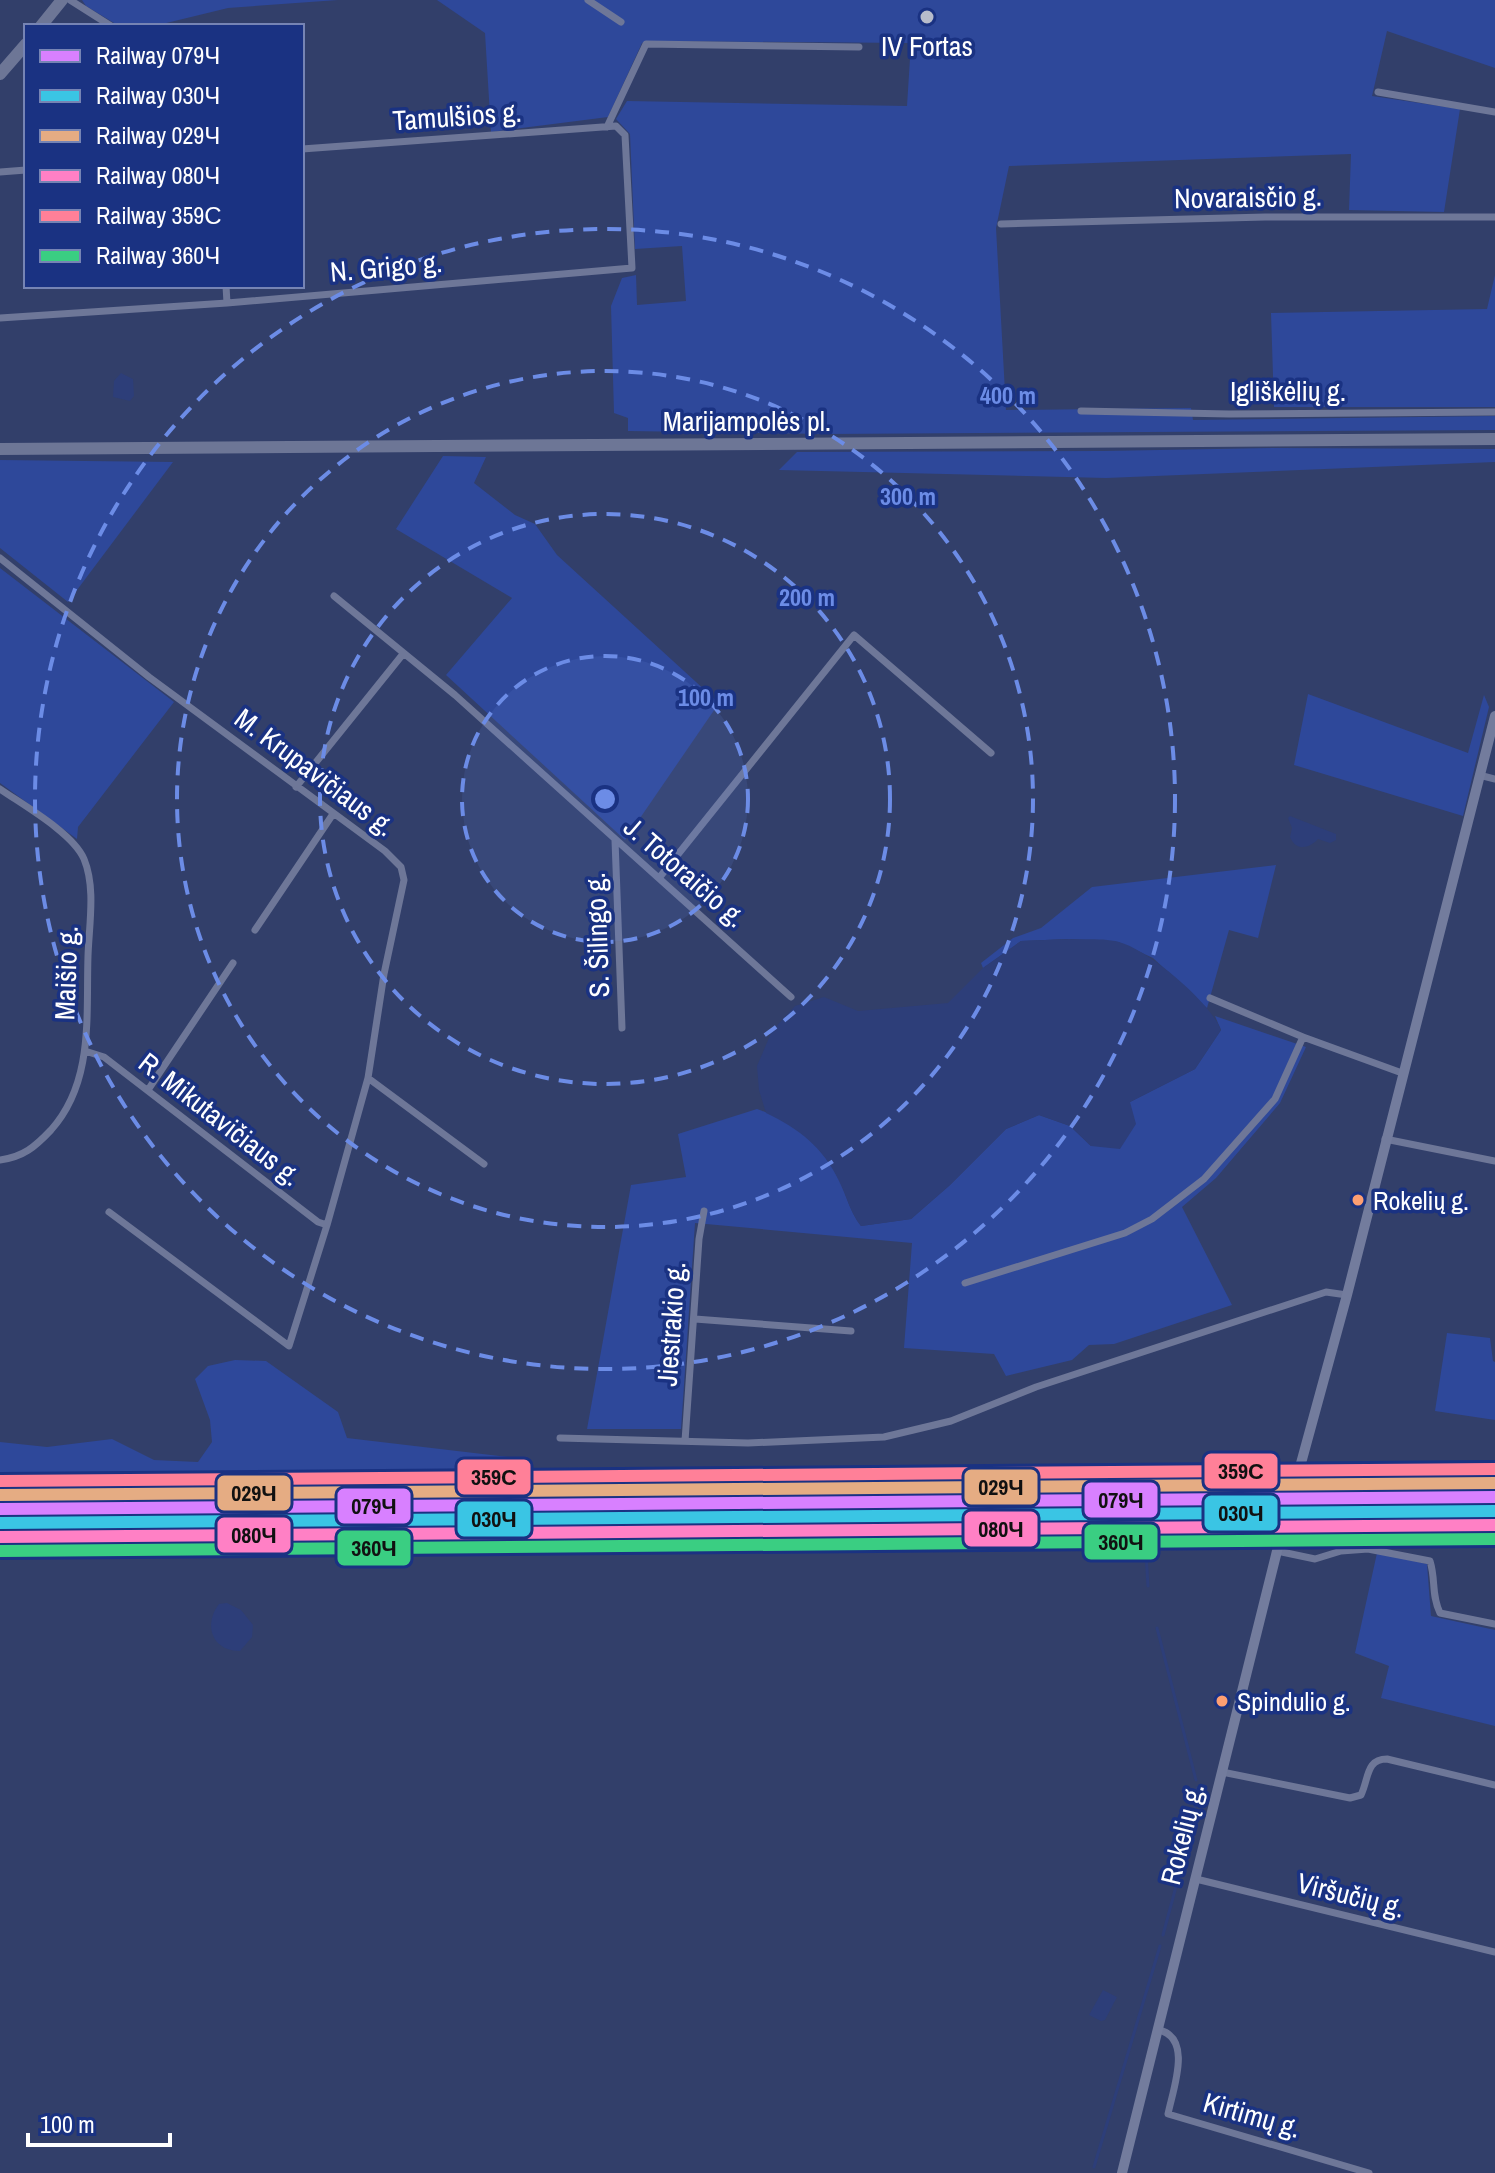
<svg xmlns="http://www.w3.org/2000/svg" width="1495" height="2173" font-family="'Archivo Narrow',sans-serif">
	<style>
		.green { fill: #2e489a }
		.water { fill: #2d3e79 }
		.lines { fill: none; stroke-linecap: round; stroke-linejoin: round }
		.stream { stroke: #2d3e79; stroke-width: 3 }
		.street { stroke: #6e7798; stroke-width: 7 }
		.secondary { stroke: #737c9d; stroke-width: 10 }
		.primary { stroke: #6d7696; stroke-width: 12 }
		.rail { stroke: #6e7998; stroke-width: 3; stroke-dasharray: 14 6; stroke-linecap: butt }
		.rail-1-casing { stroke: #1a3282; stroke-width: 18 }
		.rail-2-casing { stroke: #1a3282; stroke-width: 18 }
		.rail-3-casing { stroke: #1a3282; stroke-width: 18 }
		.rail-4-casing { stroke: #1a3282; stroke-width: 18 }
		.rail-5-casing { stroke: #1a3282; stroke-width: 18 }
		.rail-6-casing { stroke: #1a3282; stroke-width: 18 }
		.rail-1 { stroke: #d880ff; stroke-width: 12 }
		.rail-2 { stroke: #3ac5e4; stroke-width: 12 }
		.rail-3 { stroke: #e5ac83; stroke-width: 12 }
		.rail-4 { stroke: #ff80c5; stroke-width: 12 }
		.rail-5 { stroke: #ff8098; stroke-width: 12 }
		.rail-6 { stroke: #3ace82; stroke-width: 12 }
		.ring { fill: none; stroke: #6c8ce6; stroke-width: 4; stroke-dasharray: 14 10 }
		.poi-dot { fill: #b7bccb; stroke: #1a3282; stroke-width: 3 }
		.bus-dot { fill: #fd9f72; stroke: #1a3282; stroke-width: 3 }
		.labels { text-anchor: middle; stroke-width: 7; stroke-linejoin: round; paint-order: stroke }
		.bus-label { font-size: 26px; fill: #fff; stroke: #1a3282; text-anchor: start }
		.poi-label { font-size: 28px; fill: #fff; stroke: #1a3282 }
		.street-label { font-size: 28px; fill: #fff; stroke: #1a3282 }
		.centre { fill: #6c8ce6; stroke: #1a3282; stroke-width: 4 }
		.ring-label { font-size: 24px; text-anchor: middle; font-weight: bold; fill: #6c8ce6; stroke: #1a3282; stroke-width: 7; stroke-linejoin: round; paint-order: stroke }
		.line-badge { stroke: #1a3282; stroke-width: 3 }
		.pale-badge-label { font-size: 22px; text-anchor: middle; font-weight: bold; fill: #111 }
	</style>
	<rect width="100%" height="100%" fill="#323f6a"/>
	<path class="green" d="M82 0H338L228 8 154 26H119L86 6Z
		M437 0H1495V68L1387 31 1372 96 1460 109 1444 212 1349 210 1351 154 1009 166 996 228 1006 410 1191 408 1193 420 1495 416V430L825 434 628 431V418L614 413 611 306 622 278 636 275 637 305 686 301 682 246 635 249 630 134 616 119 627 101 907 106 911 43 648 41 642 43 608 117 491 132 485 33Z
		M1495 275V407H1274L1271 313 1487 309Z
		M1273 448 1495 449V462L1106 478 779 470 797 452 1103 451Z
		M443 456 486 457 474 483 515 515 535 524 557 555 719 703 625 840 446 675 512 598 396 529Z
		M0 460 173 462 68 602 0 548Z
		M0 568 174 702 78 827 77 839 0 783Z
		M1308 694 1468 753 1484 695 1489 707 1463 816 1294 765Z
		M1276 865 1258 938 1229 930 1207 1008 1153 958 1118 942 1069 939 1021 941 983 968 981 963 1013 938 1041 928 1092 887Z
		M1215 1016 1306 1047 1280 1103 1216 1178 1182 1207 1232 1305 1114 1344 1089 1345 1072 1360 1006 1376 994 1354 904 1348 912 1243 695 1223 681 1429H587L631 1185 686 1177 678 1134 757 1109C794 1122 823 1146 840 1181 847 1197 850 1212 861 1226L911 1219 950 1185 1006 1129 1039 1115 1070 1126 1091 1146 1130 1102 1195 1069 1221 1030Z
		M1447 1333 1490 1338 1493 1361 1495 1362V1420L1435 1411Z
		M235 1360 266 1361 338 1412 347 1438 525 1459 522 1489 350 1484 0 1483V1442L47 1447 112 1439 154 1460 198 1462 212 1442 210 1420 195 1379 208 1366Z
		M1377 1553 1427 1564 1431 1616 1495 1630V1726L1381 1698 1389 1666 1355 1653Z"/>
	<path class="water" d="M121 373 133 379 134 396 130 401 113 397 114 381Z
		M1290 816 1336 834V840L1330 843 1318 839C1310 848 1296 852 1290 837L1292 828 1288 818Z
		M1069 939C1085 940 1104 938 1119 942 1149 950 1210 1002 1221 1030L1195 1069 1130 1102 1136 1124 1120 1149 1091 1146 1070 1126 1039 1115 1006 1129 950 1185 911 1219 861 1226C850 1212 847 1197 839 1181 823 1147 799 1129 766 1113L759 1090 757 1066 772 1031 795 1006 824 997 858 1011 948 1003 983 968 1021 941Z
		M227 1603 241 1610 253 1625 252 1637 240 1651C212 1651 203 1625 219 1604Z
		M1103 1990 1117 1997 1105 2020 1101 2021 1089 2015Z"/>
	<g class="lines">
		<path class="stream" d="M1148 1586 1146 1554 1155 1530
			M1157 1628 1196 1780
			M1163 1935 1193 1823 1197 1788
			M1094 2167 1160 1946"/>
		<path class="street" d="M70 0 111 26
			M588 0 621 22
			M1378 92 1495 112
			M607 127 646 44 859 47
			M0 172 26 170
			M1001 224 1265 217H1495
			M226 286 227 303
			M0 318 227 303 632 268 625 135 616 126 302 149
			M1081 411 1229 414 1495 412
			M0 558 149 677 385 851 401 867 404 880 384 974 368 1078 327 1225 289 1346 109 1212
			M334 596 455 695 791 997
			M1479 775 1495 779
			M296 787 403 654
			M0 789C23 805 73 833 84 859 96 888 89 925 88 956 86 1016 94 1082 51 1130 35 1147 23 1157 0 1160
			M615 840 622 1028
			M659 878 854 635 991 753
			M255 930 333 814
			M1210 998 1303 1037 1402 1073
			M85 1051 104 1057 318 1222 327 1225
			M368 1078 484 1164
			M148 1090 233 963
			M1385 1139 1495 1161
			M965 1283 1125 1233 1152 1219 1204 1179 1275 1099 1303 1037
			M695 1319 851 1331
			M560 1438 748 1443 884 1437 951 1421 1036 1387 1326 1292 1347 1295
			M685 1441 699 1239 704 1211
			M1277 1551 1315 1559 1341 1551 1368 1549 1430 1561C1436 1580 1431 1594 1440 1613L1495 1624
			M1222 1772 1350 1798 1361 1795C1369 1778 1366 1759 1387 1759L1495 1785
			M1196 1879 1495 1952
			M1159 2030C1193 2038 1173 2089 1168 2114L1369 2173"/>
		<path class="secondary" d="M1122 2173 1277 1551 1347 1295 1495 716"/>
		<path class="primary" d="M41 26 62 0
			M0 74 26 44
			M0 449 1495 439"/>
		<path class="rail" d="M0 1516 739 1518 1495 1512"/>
		<defs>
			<path id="rail-1" d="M0 1509 1495 1497"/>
			<path id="rail-2" d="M0 1523 1495 1511"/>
			<path id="rail-3" d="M0 1495 1495 1483"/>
			<path id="rail-4" d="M0 1537 1495 1525"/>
			<path id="rail-5" d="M0 1481 1495 1469"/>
			<path id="rail-6" d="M0 1551 1495 1539"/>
		</defs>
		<use href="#rail-1" class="rail-1-casing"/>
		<use href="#rail-2" class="rail-2-casing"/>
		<use href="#rail-3" class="rail-3-casing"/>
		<use href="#rail-4" class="rail-4-casing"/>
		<use href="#rail-5" class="rail-5-casing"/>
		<use href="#rail-6" class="rail-6-casing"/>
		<use href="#rail-1" class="rail-1"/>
		<use href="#rail-2" class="rail-2"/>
		<use href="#rail-3" class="rail-3"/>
		<use href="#rail-4" class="rail-4"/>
		<use href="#rail-5" class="rail-5"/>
		<use href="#rail-6" class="rail-6"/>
	</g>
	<circle cx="605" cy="799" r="143" fill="#6c8ce6" fill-opacity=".12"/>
	<g class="ring">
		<circle cx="605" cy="799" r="143"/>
		<circle cx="605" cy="799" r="285"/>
		<circle cx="605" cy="799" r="428"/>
		<circle cx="605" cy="799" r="570"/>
	</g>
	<circle class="poi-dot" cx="927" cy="17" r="8"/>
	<g class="bus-dot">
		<circle cx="1358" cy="1200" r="7"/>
		<circle cx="1222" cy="1701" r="7"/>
	</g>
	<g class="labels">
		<g class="bus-label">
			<text x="1373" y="1210">Rokelių g.</text>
			<text x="1237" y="1711">Spindulio g.</text>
		</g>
		<g class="poi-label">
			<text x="927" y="56">IV Fortas</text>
		</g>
		<g class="street-label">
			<text transform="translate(457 116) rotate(-4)" y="10">Tamulšios g.</text>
			<text transform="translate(1248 197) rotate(-1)" y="10">Novaraisčio g.</text>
			<text transform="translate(386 267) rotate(-5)" y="10">N. Grigo g.</text>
			<text x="1288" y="401">Igliškėlių g.</text>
			<text x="747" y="431">Marijampolės pl.</text>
			<text transform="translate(315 772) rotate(37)" y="10">M. Krupavičiaus g.</text>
			<text transform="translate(685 872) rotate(41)" y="10">J. Totoraičio g.</text>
			<text transform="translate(597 935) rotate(-92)" y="10">S. Šilingo g.</text>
			<text transform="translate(66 973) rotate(-88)" y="10">Maišio g.</text>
			<text transform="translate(220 1119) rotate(38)" y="10">R. Mikutavičiaus g.</text>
			<text transform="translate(671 1324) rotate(-86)" y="10">Jiestrakio g.</text>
			<text transform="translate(1182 1834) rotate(-76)" y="10">Rokelių g.</text>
			<text transform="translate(1351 1895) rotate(14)" y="10">Viršučių g.</text>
			<text transform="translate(1252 2115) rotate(16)" y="10">Kirtimų g.</text>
		</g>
	</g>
	<circle cx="605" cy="799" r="12" class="centre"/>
	<g class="ring-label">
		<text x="1008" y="404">400 m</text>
		<text x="908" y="505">300 m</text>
		<text x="807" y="606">200 m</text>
		<text x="706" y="706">100 m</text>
	</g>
	<g class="line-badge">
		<rect x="1203" y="1452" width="76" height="38" rx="8" fill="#ff8098"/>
		<rect x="456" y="1458" width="76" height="38" rx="8" fill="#ff8098"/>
		<rect x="963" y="1468" width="76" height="38" rx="8" fill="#e5ac83"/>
		<rect x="216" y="1474" width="76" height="38" rx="8" fill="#e5ac83"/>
		<rect x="1083" y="1481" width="76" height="38" rx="8" fill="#d880ff"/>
		<rect x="336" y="1487" width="76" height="38" rx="8" fill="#d880ff"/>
		<rect x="1203" y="1494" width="76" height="38" rx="8" fill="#3ac5e4"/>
		<rect x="456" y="1500" width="76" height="38" rx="8" fill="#3ac5e4"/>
		<rect x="963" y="1510" width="76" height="38" rx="8" fill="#ff80c5"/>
		<rect x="216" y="1516" width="76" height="38" rx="8" fill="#ff80c5"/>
		<rect x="1083" y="1523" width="76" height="38" rx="8" fill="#3ace82"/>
		<rect x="336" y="1529" width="76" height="38" rx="8" fill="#3ace82"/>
	</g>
	<g class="pale-badge-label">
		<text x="1241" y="1479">359С</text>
		<text x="494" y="1485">359С</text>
		<text x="1001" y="1495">029Ч</text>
		<text x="254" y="1501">029Ч</text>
		<text x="1121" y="1508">079Ч</text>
		<text x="374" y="1514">079Ч</text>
		<text x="1241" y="1521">030Ч</text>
		<text x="494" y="1527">030Ч</text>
		<text x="1001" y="1537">080Ч</text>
		<text x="254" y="1543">080Ч</text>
		<text x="1121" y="1550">360Ч</text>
		<text x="374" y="1556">360Ч</text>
	</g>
	<rect x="24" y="24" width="280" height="264" fill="#1a3282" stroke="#7684b4" stroke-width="2"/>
	<rect x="40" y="50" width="40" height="12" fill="#d880ff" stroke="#7684b4" stroke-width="2"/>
	<text x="96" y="64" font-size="24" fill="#ffffff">Railway 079Ч</text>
	<rect x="40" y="90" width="40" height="12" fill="#3ac5e4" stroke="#7684b4" stroke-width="2"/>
	<text x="96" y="104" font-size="24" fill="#ffffff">Railway 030Ч</text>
	<rect x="40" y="130" width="40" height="12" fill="#e5ac83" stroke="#7684b4" stroke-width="2"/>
	<text x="96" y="144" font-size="24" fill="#ffffff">Railway 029Ч</text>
	<rect x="40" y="170" width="40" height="12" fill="#ff80c5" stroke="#7684b4" stroke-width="2"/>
	<text x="96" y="184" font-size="24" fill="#ffffff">Railway 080Ч</text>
	<rect x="40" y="210" width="40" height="12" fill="#ff8098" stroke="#7684b4" stroke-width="2"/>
	<text x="96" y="224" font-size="24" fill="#ffffff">Railway 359С</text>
	<rect x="40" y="250" width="40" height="12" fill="#3ace82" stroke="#7684b4" stroke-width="2"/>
	<text x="96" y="264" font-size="24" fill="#ffffff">Railway 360Ч</text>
	<path d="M28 2133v12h142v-12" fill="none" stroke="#ffffff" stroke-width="4"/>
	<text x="40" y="2133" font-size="24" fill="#ffffff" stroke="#1a3282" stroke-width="6" paint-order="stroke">100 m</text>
</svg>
